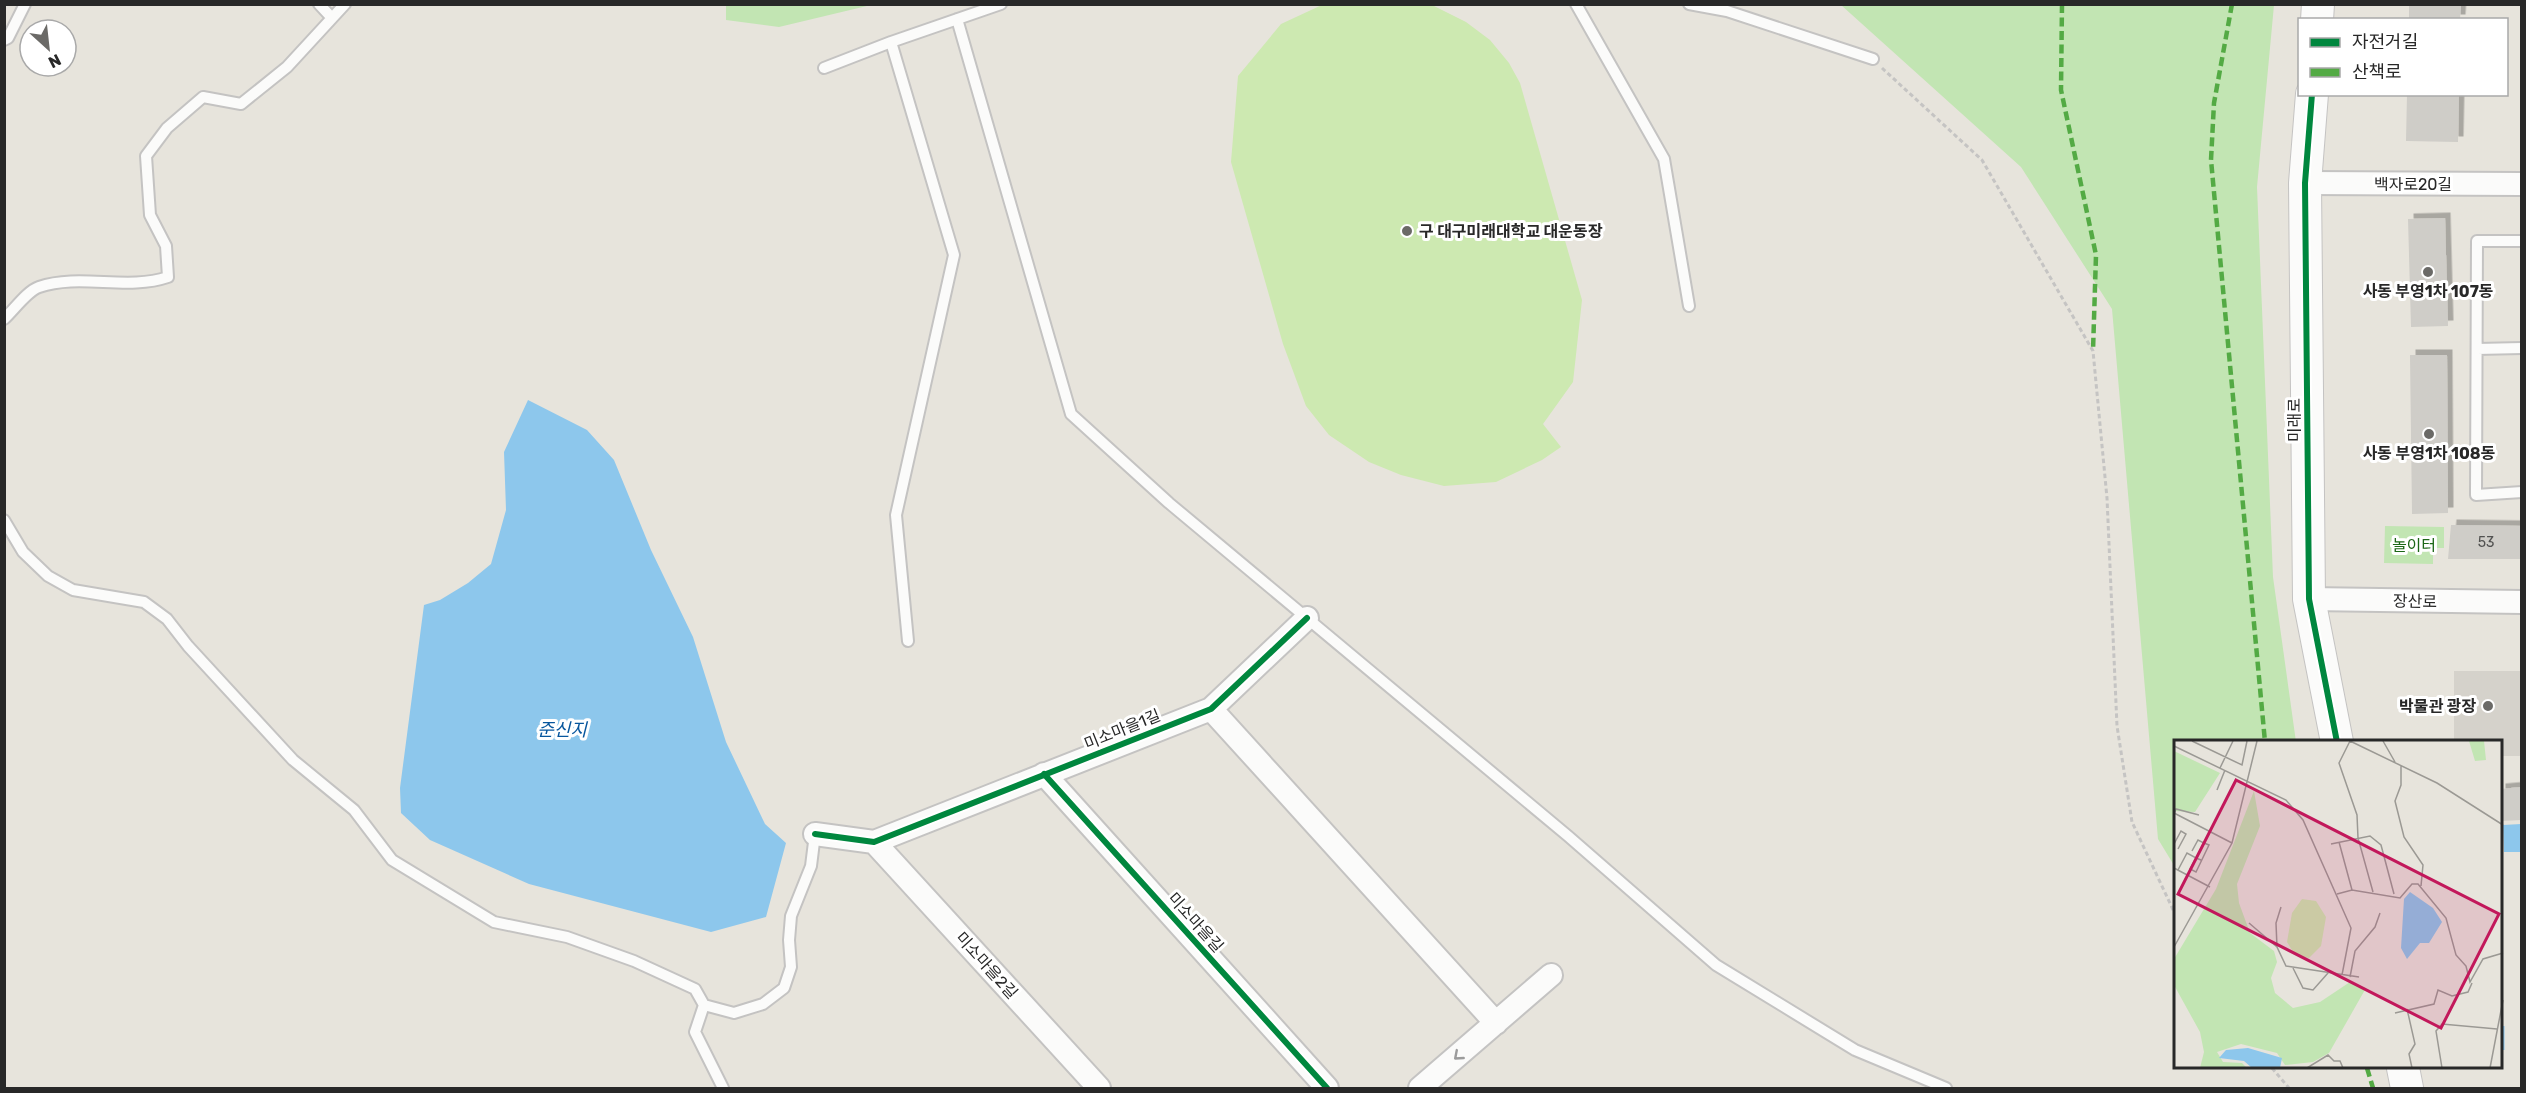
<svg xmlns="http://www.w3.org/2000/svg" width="2526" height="1093" font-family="Rubik,'Noto Sans KR',sans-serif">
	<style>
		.green { fill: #c2e5b3 }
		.pitch { fill: #cde9b1 }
		.plaza { fill: #d5d2cb }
		.water { fill: #8dc7ec }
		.building { fill: #cfcdc8; filter: url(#shadow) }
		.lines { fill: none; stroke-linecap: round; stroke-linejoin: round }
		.lane-casing { stroke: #c4c3c2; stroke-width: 14 }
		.street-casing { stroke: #c4c3c2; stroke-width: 26 }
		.secondary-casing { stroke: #c4c3c2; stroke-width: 34 }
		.path { stroke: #c5c4c3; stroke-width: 3; stroke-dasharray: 4.5 3; stroke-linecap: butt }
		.lane { stroke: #fbfbfa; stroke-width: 10 }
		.street { stroke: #fbfbfa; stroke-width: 22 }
		.secondary { stroke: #fbfbfa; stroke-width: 32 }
		.quiet { stroke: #53aa44; stroke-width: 4.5; stroke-dasharray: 9 4.5; stroke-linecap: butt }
		.cycleway-casing { stroke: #fff; stroke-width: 10 }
		.cycleway { stroke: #00873e; stroke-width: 6 }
		.oneway { stroke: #9c9c9c }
		.poi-dot { fill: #6b6a67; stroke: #fff; stroke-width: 2 }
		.labels { text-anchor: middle; stroke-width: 6; stroke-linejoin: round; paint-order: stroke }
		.number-label { font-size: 14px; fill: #525251 }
		.street-label { font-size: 16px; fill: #282828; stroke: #fff }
		.poi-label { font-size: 16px; font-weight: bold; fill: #282828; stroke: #fff }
		.park-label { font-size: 16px; fill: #1c6716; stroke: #fff }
		.water-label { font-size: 18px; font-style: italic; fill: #07569d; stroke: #fff }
		.inset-river { fill: none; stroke: #8dc7ec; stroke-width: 3 }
		.inset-road { fill: none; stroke: #9b9994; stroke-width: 1.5 }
		.view { fill: #c2185b; fill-opacity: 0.15; stroke: #c2185b; stroke-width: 3 }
		.inset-edge { fill: none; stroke: #282828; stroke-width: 3 }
	</style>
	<defs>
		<filter id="shadow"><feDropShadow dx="5.5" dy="-5.5" stdDeviation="0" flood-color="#0004"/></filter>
	</defs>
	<rect width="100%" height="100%" fill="#e7e4dc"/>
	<path class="green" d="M726 5V4L871 5 779 27 726 20Z
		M1841 5H2274L2257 187 2273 577 2296 742H2175V867L2158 839 2112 309 2021 167Z
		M2385 526 2444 527V548H2433V564L2384 563Z"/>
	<path class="pitch" d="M1324 4 1432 5 1466 22 1490 40 1509 63 1520 83 1582 300 1573 382 1543 424 1561 447 1542 460 1496 482 1444 486 1401 475 1369 462 1329 435 1306 406 1283 344 1231 162 1238 76 1281 24Z"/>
	<path class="plaza" d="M2454 671H2521V756H2501L2500 742H2454Z"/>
	<path class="water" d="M528 400 587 430 614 460 651 550 693 637 726 742 765 824 786 843 766 917 711 932 529 884 430 840 401 813 400 788 424 605 440 600 468 583 491 564 506 510 504 452Z
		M2521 824V852H2504L2503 825Z"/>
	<path class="building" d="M2409 4H2461L2460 20H2409Z
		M2407 94H2459L2458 142 2406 141Z
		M2445 218 2448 326 2411 327 2408 219Z
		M2410 355H2447L2448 513 2412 514Z
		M2451 525 2522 526V559H2448Z
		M2522 787V820L2500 821V789Z"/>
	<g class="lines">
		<defs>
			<path id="lane" d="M319 4 332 18
				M1576 4 1664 159 1689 306
				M1689 4 1727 11 1873 59
				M957 19 1071 414 1169 503 1568 836 1716 965 1855 1050 1946 1088
				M4 40 8 38 25 4
				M891 42 954 255 896 515 908 641
				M824 68 891 42 1001 4
				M2522 241H2477L2476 495 2522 492
				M4 319C14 310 27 291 39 287 80 273 127 291 168 277L166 246 150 215 146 156 167 128 203 97 241 104 287 67 345 4
				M2477 349 2522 348
				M4 520 23 552 48 576 73 590 144 602 167 619 188 646 293 760 354 810 392 860 494 922 567 937 634 961 695 989 704 1005 734 1013 763 1004 784 988 791 967 789 940 791 916 811 866 815 834
				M704 1005 695 1032 723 1088"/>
			<path id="street" d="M2305 183 2522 184
				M2309 599 2522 602
				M1211 709 1496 1023
				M1044 774 1327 1088
				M815 834 874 842 1211 709 1307 618
				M874 842 1099 1088
				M1420 1088 1551 975"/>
			<path id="secondary" d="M2317 20 2318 4
				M2312 94 2305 183 2309 599 2337 742
				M2403 1068 2407 1088"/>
		</defs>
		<use href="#lane" class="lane-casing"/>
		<use href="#street" class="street-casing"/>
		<use href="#secondary" class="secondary-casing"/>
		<path class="path" d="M1882 68 1982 160 2093 351 2107 498 2117 726 2132 822 2175 914
			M2272 1068 2289 1088"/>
		<use href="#lane" class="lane"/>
		<use href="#street" class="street"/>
		<use href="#secondary" class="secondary"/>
		<path class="quiet" d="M2062 4 2061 90 2096 255 2093 351
			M2232 4 2214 103 2211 160 2265 742
			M2367 1068 2373 1088"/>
		<defs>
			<path id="cycleway" d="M2312 94 2305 183 2309 599 2337 742
				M1044 774 1327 1088
				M815 834 874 842 1211 709 1307 618"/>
		</defs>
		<use href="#cycleway" class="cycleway-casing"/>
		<use href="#cycleway" class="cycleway"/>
	</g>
	<defs><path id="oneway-chevron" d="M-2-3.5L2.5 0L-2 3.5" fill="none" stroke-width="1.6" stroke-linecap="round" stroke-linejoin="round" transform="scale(1.5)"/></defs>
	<use class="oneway" href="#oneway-chevron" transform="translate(1458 1056) rotate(139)"/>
	<g class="poi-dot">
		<circle cx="1407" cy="231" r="6"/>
		<circle cx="2428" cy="272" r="6"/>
		<circle cx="2429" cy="434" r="6"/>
		<circle cx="2488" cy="706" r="6"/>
	</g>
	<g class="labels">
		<g class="number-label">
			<text x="2486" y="547">53</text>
		</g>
		<g class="street-label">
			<text x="2413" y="190">백자로20길</text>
			<text transform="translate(2294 420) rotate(-90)" y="6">미래로</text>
			<text transform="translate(2415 601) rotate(1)" y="6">장산로</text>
			<text transform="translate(1122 729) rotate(-22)" y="6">미소마을1길</text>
			<text transform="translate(1196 922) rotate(48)" y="6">미소마을길</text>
			<text transform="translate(987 965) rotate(48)" y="6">미소마을2길</text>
		</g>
		<g class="poi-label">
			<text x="1419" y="237" text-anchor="start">구 대구미래대학교 대운동장</text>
			<text x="2428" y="297">사동 부영1차 107동</text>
			<text x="2429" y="459">사동 부영1차 108동</text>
			<text x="2476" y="712" text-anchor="end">박물관 광장</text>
		</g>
		<g class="park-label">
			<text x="2414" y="551">놀이터</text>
		</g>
		<g class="water-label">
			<text x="562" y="736">준신지</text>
		</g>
	</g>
	<g transform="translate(2174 740)">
		<rect width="328" height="328" fill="#e7e4dc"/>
		<path d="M295 1H310L312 20 301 21ZM0 11 46 33 21 72 0 71ZM80 51 86 86 63 144 65 163 76 193 100 211 103 222 97 238 101 253 119 268 146 262 176 242 192 248 155 313 139 322 111 325 103 313 67 304 43 312 49 322 68 323 73 328H26L30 312 26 292 0 245V219L42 149Z" fill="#c2e5b3"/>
		<path d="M128 159 142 161 152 177 147 206 135 218 121 215 113 202 118 173Z" fill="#cde9b1"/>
		<path d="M236 152 259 168 268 182 255 203H246L233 219 227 208 230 159ZM74 308 108 318 106 328H78L70 321 45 318 52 310Z" fill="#8dc7ec"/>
		<path class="inset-river" d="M329 286V310"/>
		<path class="inset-road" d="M18 1 68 25 73 1M176 1 165 23 183 75 184 98 199 152M176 1 263 43 329 85M209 1 221 22M0 6 112 60 129 80 177 188 168 235M227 26V45L221 61 230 97 249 125 247 146M46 28 59 1M43 50 51 30M0 73 58 103M0 74 2 69 25 75M165 102 178 150M0 104 7 91 12 94 4 109M157 104 196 96 207 105 220 154M27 120 22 118 16 129 22 132 35 105 30 103M0 128 36 147M4 130 13 113 22 118 30 103 24 100 18 111M163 154 178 150 226 158 238 144H244L272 178 282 215 292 226 296 242 309 219 329 213M107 167 102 183 103 207 112 226 185 237M75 183 103 207M0 207 58 103 83 1M119 228 129 248 139 250 154 233M176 237 181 211 201 187 206 173M233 269 241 304 235 314 238 328M221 273 260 264 264 250 278 256 294 252 298 243M119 328H133L154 315 160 321H166L169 328M268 328 262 291 268 284 323 289M316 328 329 260"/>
		<path class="view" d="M62 40 325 174 267 288 4 154Z"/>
		<rect width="328" height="328" class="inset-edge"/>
	</g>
	<rect width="2526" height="1093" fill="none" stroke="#282828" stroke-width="12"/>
	<rect x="2298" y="18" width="210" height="78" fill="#ffffff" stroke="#a9a9a9" stroke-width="1.5"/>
	<rect x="2310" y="38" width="30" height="9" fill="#00873e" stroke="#a9a9a9" stroke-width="1.5"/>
	<text x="2352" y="48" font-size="18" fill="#282828">자전거길</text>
	<rect x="2310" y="68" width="30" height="9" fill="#53aa44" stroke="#a9a9a9" stroke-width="1.5"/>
	<text x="2352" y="78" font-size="18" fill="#282828">산책로</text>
	<g transform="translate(48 48) rotate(153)"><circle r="28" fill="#ffffff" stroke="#a9a9a9" stroke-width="1.5"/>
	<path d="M0-4.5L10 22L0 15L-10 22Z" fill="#6b6a67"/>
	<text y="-9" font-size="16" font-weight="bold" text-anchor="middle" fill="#282828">N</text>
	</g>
</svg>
